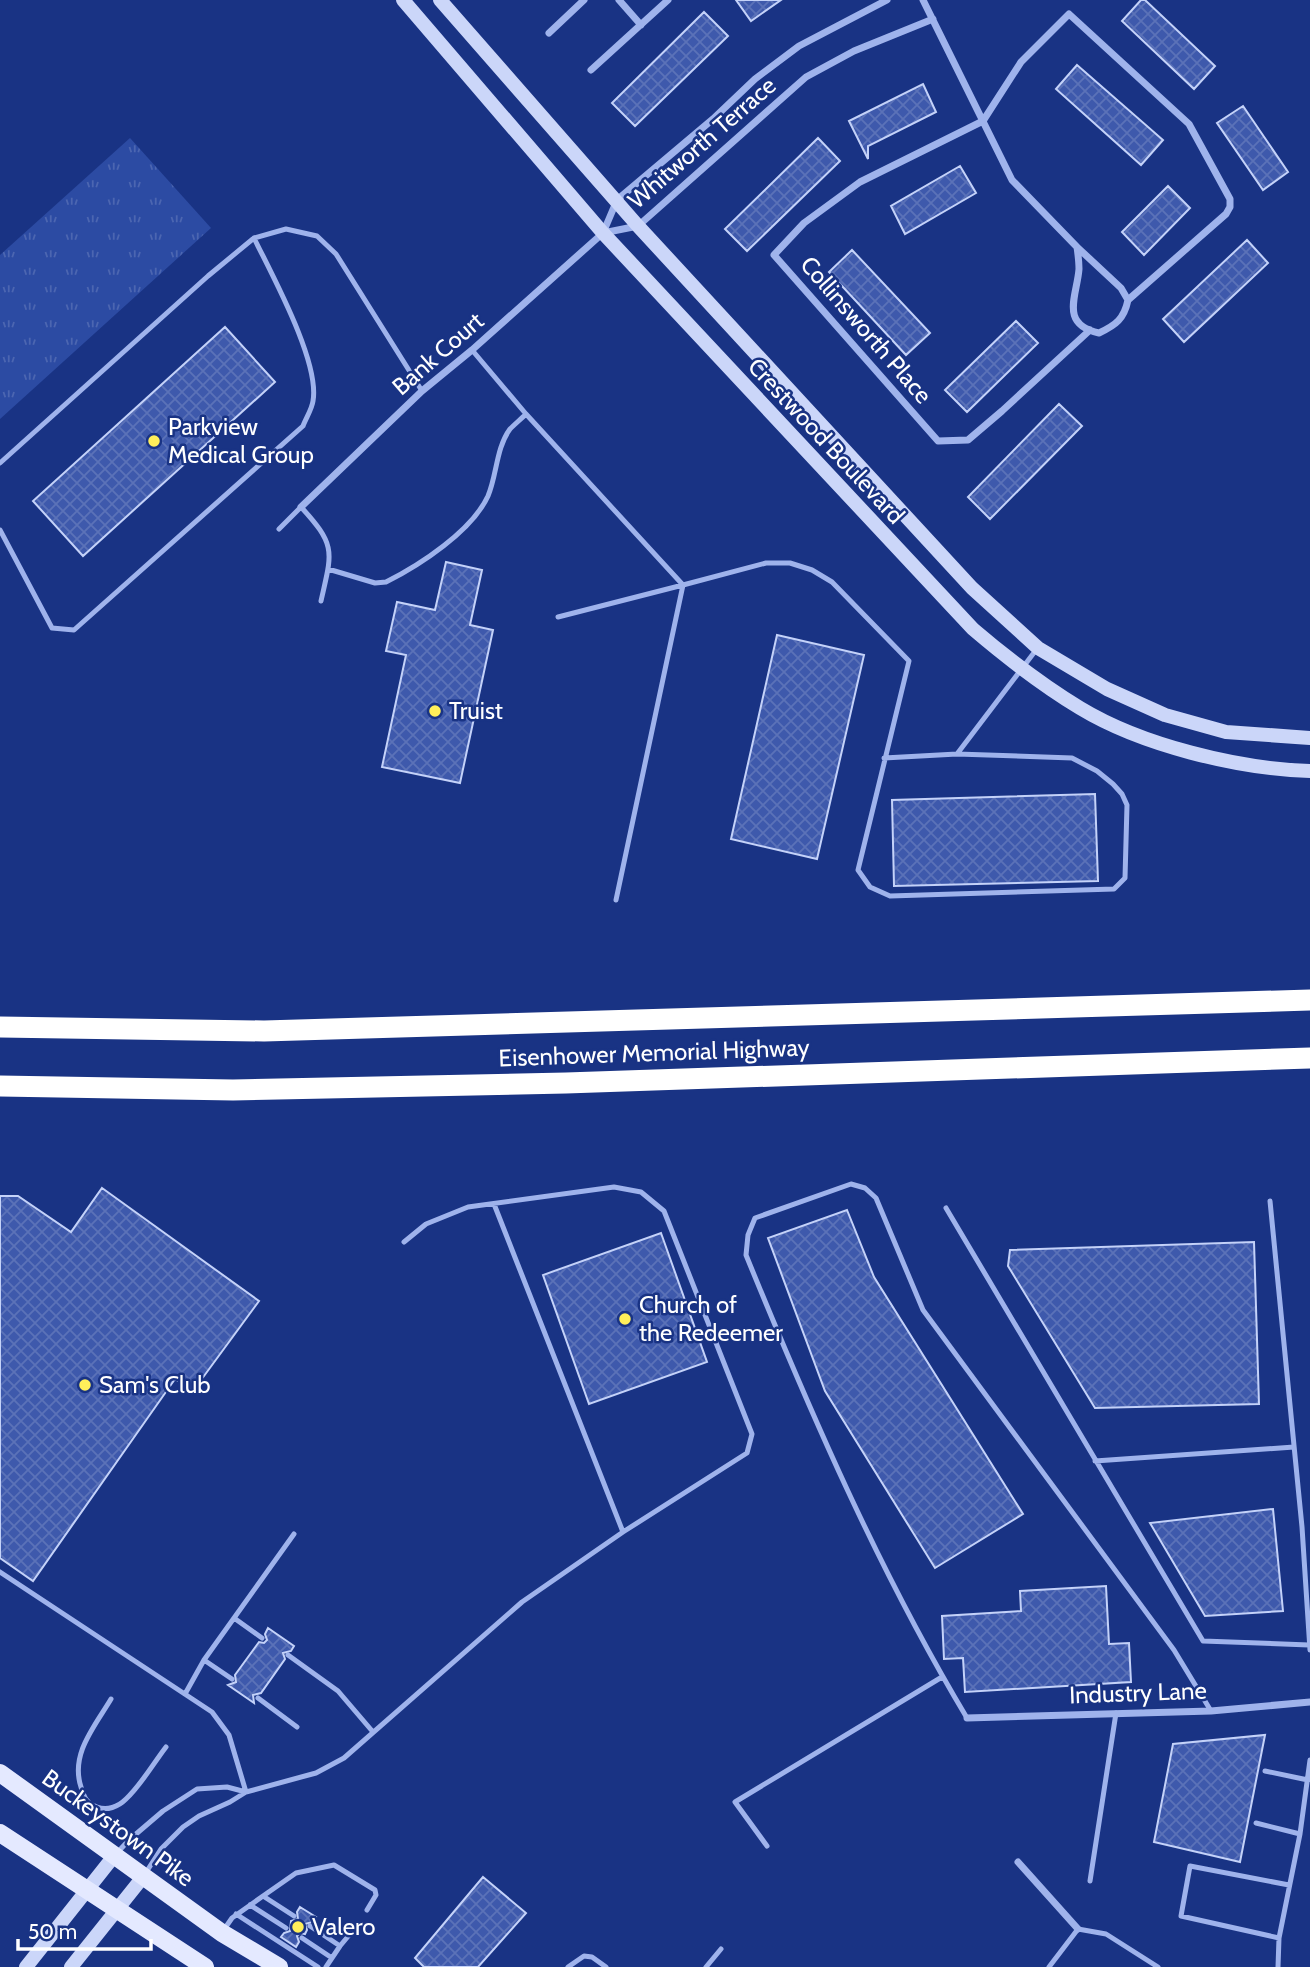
<svg xmlns="http://www.w3.org/2000/svg" width="1310" height="1967" font-family="Cabin,sans-serif">
	<style>
		.grass { fill: url(#grass-tufts) }
		.building { fill: url(#building-cross-hatch); stroke: #c4d2f9; stroke-width: 2 }
		.lines { fill: none; stroke-linecap: round; stroke-linejoin: round }
		.lane { stroke: #9fb3ec; stroke-width: 5 }
		.street { stroke: #9fb3ec; stroke-width: 7 }
		.secondary { stroke: #cbd6f9; stroke-width: 14 }
		.primary { stroke: #e4e9ff; stroke-width: 18 }
		.highway { stroke: #fff; stroke-width: 21 }
		.poi-dot { fill: #ffef5a; stroke: #193384; stroke-width: 2.5 }
		.labels { text-anchor: middle; stroke-width: 5; stroke-linejoin: round; paint-order: stroke }
		.street-label { font-size: 24px; fill: #fff; stroke: #193384 }
		.poi-label { font-size: 24px; fill: #fff; stroke: #193384; text-anchor: start }
	</style>
	<defs>
		<pattern id="grass-tufts" width="24" height="20" patternUnits="userSpaceOnUse" patternTransform="scale(1.75)"><rect width="24" height="20" fill="#2c4ba3"/><path d="M3 7l-1-3M5 7V3M7 7l1-3M15 17l-1-3M17 17v-4M19 17l1-3" fill="none" stroke="#4c66b1"/></pattern>
		<pattern id="building-cross-hatch" width="8" height="8" patternUnits="userSpaceOnUse" patternTransform="scale(1.75)"><rect width="8" height="8" fill="#3e59ac"/><path d="M0 0l8 8M0 8l8-8" fill="none" stroke="#5b72b8"/></pattern>
	</defs>
	<rect width="100%" height="100%" fill="#193384"/>
	<path class="grass" d="M130 138 211 228 0 419V255Z"/>
	<path class="building" d="M736 0H781L751 21Z
		M1141 0H1145L1215 66 1194 89 1122 21Z
		M704 12 728 36 635 126 612 103Z
		M1077 65 1163 140 1141 165 1056 89Z
		M923 84 936 112 868 146V159L849 121Z
		M1243 106 1288 172 1263 190 1217 123Z
		M818 138 840 161 747 251 725 229Z
		M960 166 976 193 905 234 891 206Z
		M1168 186 1190 208 1144 255 1122 232Z
		M1247 240 1268 263 1184 342 1163 319Z
		M852 250 930 333 906 355 829 272Z
		M1016 321 1038 343 967 412 945 390Z
		M225 327 275 382 83 556 33 501Z
		M1059 404 1082 426 990 519 968 497Z
		M446 562 482 570 470 625 493 630 460 783 382 767 406 655 386 651 397 602 435 610Z
		M777 635 864 655 817 859 731 839Z
		M1095 794 1098 881 894 886 892 800Z
		M102 1188 259 1301 193 1391 175 1379 33 1581 0 1558V1196H18L71 1232Z
		M847 1210 874 1277 1023 1514 935 1568 825 1391 768 1238Z
		M661 1233 707 1362 589 1404 543 1275Z
		M1254 1242 1259 1404 1095 1408 1008 1266 1010 1250Z
		M1273 1509 1283 1611 1205 1616 1150 1523Z
		M1106 1586 1109 1644 1129 1643 1131 1682 965 1692 963 1658 944 1659 942 1616 1021 1611 1020 1591Z
		M268 1628 294 1646 291 1651 283 1653 285 1659 261 1693 253 1695 254 1703 228 1685 236 1682 235 1675 259 1642 264 1643 267 1640 265 1634Z
		M1265 1735 1240 1862 1154 1842 1173 1744Z
		M483 1877 526 1913 478 1967H424L415 1958Z
		M300 1907 316 1917 313 1922 305 1924 307 1930 305 1934 300 1933 297 1936 299 1942 296 1947 281 1937 284 1933 290 1931 291 1921 298 1919 297 1912Z"/>
	<g class="lines">
		<path class="lane" d="M472 350 526 414 683 585 766 563H790L812 570 832 582 909 661 858 870 870 887 890 896 1114 889 1125 878 1127 805 1122 794 1113 784 1097 771 1072 758 957 754 884 758
			M0 463 208 276 254 238 286 229 317 236 336 254 422 391
			M279 529 301 507C337 546 332 552 321 601
			M0 530 52 628 74 630 303 426C306 418 312 409 313 401 320 362 272 275 254 238
			M328 569 375 583 386 582C420 565 472 531 488 496 497 475 496 448 510 429 515 424 521 419 526 414
			M558 617 683 585 616 900
			M957 754 1036 650
			M1270 1201 1302 1527 1310 1650
			M494 1204 623 1532
			M946 1208 1203 1641 1309 1645
			M1095 1461 1294 1447
			M0 1572 212 1712 229 1735 246 1792
			M234 1618 262 1638
			M288 1655 338 1691 373 1732
			M204 1660 232 1679
			M185 1694 204 1660 294 1534
			M258 1698 297 1727
			M111 1699C95 1726 70 1754 81 1787 84 1797 86 1803 97 1807 107 1811 118 1807 126 1799 141 1785 153 1764 166 1747
			M967 1718C879 1571 811 1414 746 1255L748 1235 755 1218 851 1184 865 1188 876 1198 923 1310 1174 1650 1211 1711
			M1265 1771 1308 1780
			M1256 1823 1300 1834
			M767 1846 735 1802 942 1677
			M116 1854 129 1840 163 1811 197 1789 227 1787 246 1792
			M145 1874 161 1849 183 1827 199 1816 230 1802 246 1792 316 1773 344 1758 522 1602 623 1532 747 1453 752 1434 664 1211 641 1192 614 1187 468 1207 426 1224 404 1242
			M1090 1881 1116 1713
			M263 1896 296 1873 334 1865 375 1890 376 1895 367 1910
			M250 1905 286 1928
			M236 1914 318 1967
			M310 1926 340 1946 326 1967
			M223 1931 232 1918 263 1896 294 1916
			M302 1938 332 1958
			M1279 1938 1181 1916 1190 1866 1289 1885
			M340 1946 350 1934
			M568 1967 584 1956 592 1957 606 1967
			M706 1967 721 1949
			M1049 1967 1078 1929 1106 1934 1158 1967
			M1278 1967 1279 1938 1300 1834 1310 1760"/>
		<path class="street" d="M619 0 641 25
			M923 0 1012 180 1077 247
			M549 33 584 0
			M591 70 668 0
			M603 233 638 226 806 77 854 51 933 19
			M1077 247 1121 288 1128 300C1124 319 1116 325 1099 333 1059 324 1077 296 1079 269 1079 262 1078 254 1077 247Z
			M1090 330 1002 411 968 440 938 441 774 255 804 223 860 182 983 121 1021 62 1069 14 1189 124 1230 199V207L1226 214 1128 300
			M301 507 422 391 472 350 603 233 617 200 713 119 755 79 799 46 887 0
			M967 1718 1211 1711 1310 1702
			M1018 1862 1078 1929"/>
		<path class="secondary" d="M403 0 603 233 973 629C1007 658 1042 685 1080 708 1141 745 1238 769 1310 771
			M440 0 638 226 972 588 1038 648 1107 689 1165 715 1226 732 1310 738
			M26 1967 114 1856
			M71 1967 143 1877"/>
		<path class="primary" d="M0 1773 222 1933 279 1967
			M0 1833 205 1967"/>
		<path class="highway" d="M0 1027 264 1031 1310 1000
			M0 1086 233 1090 566 1083 1310 1058"/>
	</g>
	<g class="poi-dot">
		<circle cx="154" cy="441" r="7"/>
		<circle cx="435" cy="711" r="7"/>
		<circle cx="625" cy="1319" r="7"/>
		<circle cx="85" cy="1385" r="7"/>
		<circle cx="298" cy="1927" r="7"/>
	</g>
	<g class="labels">
		<g class="street-label">
			<text transform="translate(702 143) rotate(-41)" y="8">Whitworth Terrace</text>
			<text transform="translate(866 330) rotate(49)" y="8">Collinsworth Place</text>
			<text transform="translate(438 354) rotate(-41)" y="8">Bank Court</text>
			<text transform="translate(826 441) rotate(47)" y="8">Crestwood Boulevard</text>
			<text transform="translate(654 1053) rotate(-2)" y="8">Eisenhower Memorial Highway</text>
			<text transform="translate(1138 1693) rotate(-2)" y="8">Industry Lane</text>
			<text transform="translate(118 1828) rotate(36)" y="8">Buckeystown Pike</text>
		</g>
		<g class="poi-label">
			<text x="168" y="435">Parkview<tspan x="168" dy="28">Medical Group</tspan></text>
			<text x="449" y="719">Truist</text>
			<text x="639" y="1313">Church of<tspan x="639" dy="28">the Redeemer</tspan></text>
			<text x="99" y="1393">Sam's Club</text>
			<text x="312" y="1935">Valero</text>
		</g>
	</g>
	<path d="M18 1939v10h133v-10" fill="none" stroke="#ffffff" stroke-width="3.5"/>
	<text x="28" y="1939" font-size="21" fill="#ffffff" stroke="#193384" stroke-width="5" paint-order="stroke">50 m</text>
</svg>
